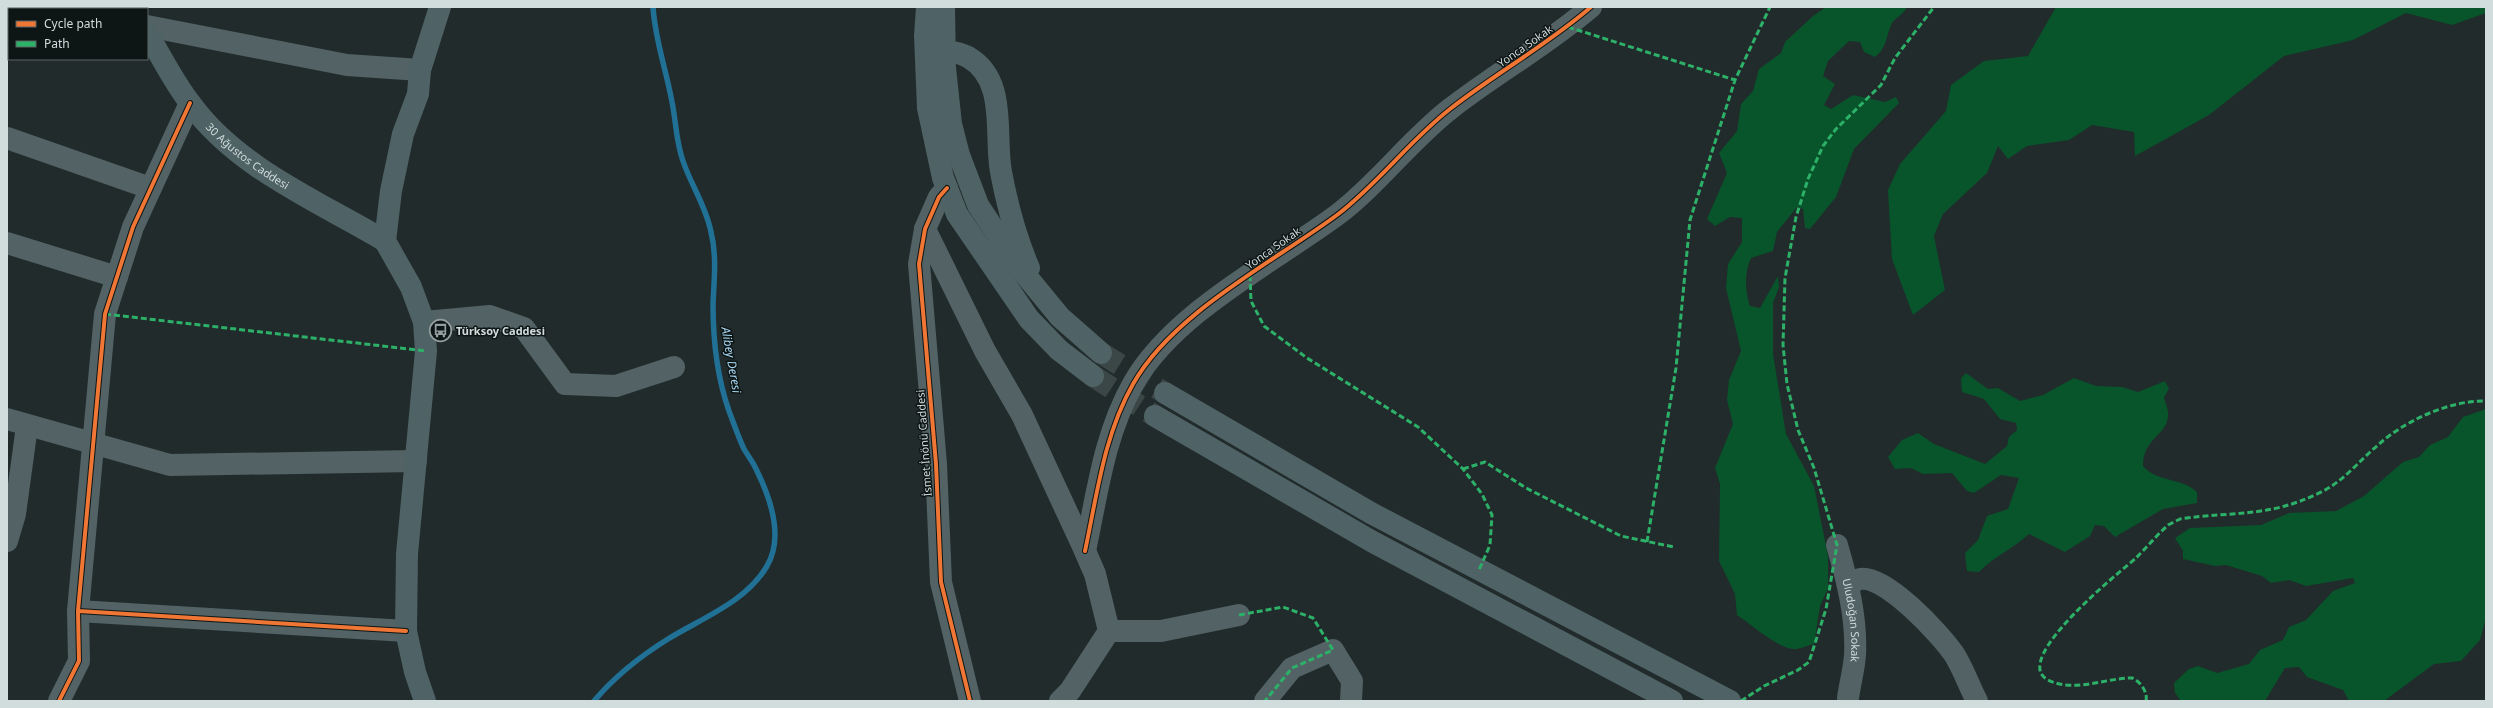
<svg xmlns="http://www.w3.org/2000/svg" width="2493" height="708" font-family="'Noto Sans',sans-serif">
	<style>
		.green { fill: #08542b }
		.lines { fill: none; stroke-linecap: round; stroke-linejoin: round }
		.stream { stroke: #217096; stroke-width: 5.5 }
		.major-tunnel { stroke: #3b4646; stroke-width: 22; stroke-dasharray: 22 11; stroke-linecap: butt }
		.minor { stroke: #526265; stroke-width: 22 }
		.major { stroke: #4f6265; stroke-width: 22 }
		.quiet { stroke: #2db169; stroke-width: 3; stroke-dasharray: 6 3; stroke-linecap: butt }
		.cycleway-casing { stroke: #0e1615; stroke-width: 6 }
		.cycleway { stroke: #f07635; stroke-width: 4 }
		.labels { text-anchor: middle; stroke-width: 3; stroke-linejoin: round; paint-order: stroke }
		.street-label { font-size: 11px; fill: #d1dcdc; stroke: #0e1615 }
		.poi-label { font-size: 11px; font-weight: bold; fill: #d1dcdc; stroke: #0e1615; text-anchor: start }
		.water-label { font-size: 12px; font-style: italic; fill: #a7d6f2; stroke: #0e1615 }
	</style>
	<rect width="100%" height="100%" fill="#212b2b"/>
	<path class="green" d="M1826 7H1907C1903 15 1895 18 1892 23 1886 36 1887 48 1875 57L1864 52 1860 42 1849 41 1828 61 1823 76 1835 84 1824 105 1831 109 1853 95 1885 102 1896 97 1899 103 1854 149 1836 197 1810 229 1805 228 1803 209 1797 207 1777 232 1773 251 1751 258C1744 273 1745 291 1750 306L1760 308 1778 276 1779 287 1773 303V354L1786 434 1814 486 1828 556V588L1820 606 1814 644C1808 645 1798 650 1793 649 1776 647 1752 625 1737 615L1735 594 1719 561 1720 484 1715 468 1733 424 1727 400 1729 380 1741 351 1726 288 1728 264 1742 242V218L1730 217 1715 226 1707 219 1727 173 1719 153 1737 131 1741 104 1753 91 1759 69 1781 53 1785 42 1813 16Z
		M2056 7H2486V13L2452 25 2406 13 2353 40 2284 56 2209 115 2135 156 2134 132 2092 125 2069 140 2027 146 2008 159 1998 146 1987 173 1943 214 1934 236 1945 290 1913 315 1892 259 1888 190 1900 164 1946 111 1951 85 1984 61 2028 56Z
		M1966 373 1988 389 1998 388 2020 401 2043 395 2074 378 2096 386 2122 387 2138 392 2165 381 2169 389 2164 397C2165 403 2169 410 2168 415 2168 435 2143 438 2143 466 2158 483 2181 477 2197 492V503L2163 509 2115 537 2104 526 2095 525 2090 536 2065 552 2029 534C2013 549 1994 556 1979 572L1967 571 1965 553 1978 540 1987 516 2008 509 2019 478 2001 475 1974 493 1967 491 1952 473 1923 474 1911 468 1895 469 1888 457 1902 440 1918 433 1934 444 1985 464 2007 446 2009 437 2017 430 2016 423 2000 419 1984 399 1962 392 1961 378Z
		M2486 409V617L2480 640 2461 661 2434 664 2384 701H2349L2343 690 2307 677 2299 667 2285 668 2265 701H2181L2175 693 2174 683 2189 669 2198 666 2217 673 2249 664 2260 650 2283 640 2289 627 2306 620 2333 591 2355 583 2353 578 2306 586 2289 580 2271 583 2262 576 2226 565 2215 566 2183 559V551L2175 538 2190 528 2261 525 2289 513 2336 511 2364 496 2403 462 2419 457 2430 445 2448 437 2463 417Z"/>
	<g class="lines">
		<path class="stream" d="M594 701C616 675 639 657 668 639 702 618 746 602 767 566 784 537 770 497 756 469 753 462 748 456 744 449 738 436 734 424 729 411 717 377 713 340 713 304 714 280 717 256 711 232 706 206 691 185 683 161 676 142 676 121 672 102 666 69 655 40 653 7"/>
		<path class="major-tunnel" d="M1101 353 1165 393
			M1093 376 1155 416"/>
		<g class="minor">
			<path d="M7 15 9 16"/>
			<path d="M147 26 347 65 420 70"/>
			<path d="M7 138 150 188"/>
			<path d="M947 188 939 197 925 229 919 264 936 464 941 582 970 701"/>
			<path d="M925 229 985 351 1022 415 1085 551 1095 574 1109 631 1070 691 1060 701"/>
			<path d="M7 243 117 277"/>
			<path d="M424 322 490 316 524 328 565 384 616 386 674 367"/>
			<path d="M7 419 170 465 416 461"/>
			<path d="M7 541 15 514 27 426"/>
			<path id="s1" d="M1837 545C1847 579 1857 618 1855 655 1854 669 1850 684 1848 698"/>
			<path d="M1085 551C1097 495 1104 435 1133 384 1173 313 1272 263 1337 215 1378 184 1409 141 1450 109 1496 73 1547 45 1591 7"/>
			<path d="M1849 585C1852 583 1857 579 1860 579 1885 574 1941 635 1954 654 1963 668 1969 686 1977 701"/>
			<path d="M78 611 406 631"/>
			<path d="M1109 631H1161L1239 615"/>
			<path d="M59 701 79 661 78 611 105 314 133 227 190 103"/>
			<path d="M1265 701 1292 668 1333 650 1352 681 1351 701"/>
		</g>
		<g class="major">
			<path d="M128 7 130 9"/>
			<path d="M927 7 925 36 928 108 943 178 957 214 1029 319 1059 350 1093 376"/>
			<path d="M944 7 945 68 951 124 959 155 978 205 1018 266 1060 317 1101 353"/>
			<path id="s2" d="M147 33C161 56 173 81 190 103 237 168 318 201 385 241"/>
			<path d="M931 55C944 51 955 50 968 57 1008 80 994 134 1001 172 1007 204 1016 238 1029 268"/>
			<path d="M1165 393 1371 513 1730 701"/>
			<path d="M1155 416 1373 542 1672 701"/>
			<path d="M425 701 415 672 406 631 407 554 426 351 424 322 411 287 385 241 391 191 403 134 418 94 420 70 440 7"/>
		</g>
		<path class="quiet" d="M1568 27 1735 80
			M1250 275 1251 301 1264 326 1307 358 1418 427 1463 469 1482 494 1492 515 1490 545 1479 570
			M105 314 426 351
			M1463 469 1485 462 1526 488 1621 536 1674 547
			M1647 542 1676 368 1690 220 1735 80 1770 7
			M1239 615 1283 607 1313 618 1333 650 1292 668 1265 701
			M1741 701 1764 686 1798 670 1809 662 1826 609 1837 545 1814 468 1798 430 1787 384 1783 345 1785 278 1796 217 1808 179 1823 146 1836 129 1881 85 1895 58 1934 7
			M2146 701C2148 692 2140 681 2132 678 2105 678 2074 693 2048 680 2009 660 2120 572 2136 558 2147 547 2157 535 2168 525L2180 519C2233 511 2268 518 2319 493 2342 483 2359 461 2378 445 2404 421 2450 400 2486 401"/>
		<defs>
			<path id="cycleway" d="M947 188 939 197 925 229 919 264 936 464 941 582 970 701
				M1085 551C1097 495 1104 435 1133 384 1173 313 1272 263 1337 215 1378 184 1409 141 1450 109 1496 73 1547 45 1591 7
				M78 611 406 631
				M59 701 79 661 78 611 105 314 133 227 190 103"/>
		</defs>
		<use href="#cycleway" class="cycleway-casing"/>
		<use href="#cycleway" class="cycleway"/>
	</g>
	<defs>
		<symbol id="bus-ring" viewBox="-11 -11 22 22"><circle r="9.5" fill="#0e1615" stroke="#939e9e" stroke-width="1.5"/><path d="M-5-6H5V4H4V6H2V4H-2V6H-4V4H-5ZM-3.5-4V0h7V-4ZM-3.5 1.2v1.5H-2V1.2ZM2 1.2v1.5H3.5V1.2Z" fill="#939e9e"/></symbol>
	</defs>
	<g fill-rule="evenodd">
		<use href="#bus-ring" x="428" y="318" width="25" height="25"/>
	</g>
	<g class="labels">
		<g class="street-label">
			<text transform="translate(1525 46) rotate(-35)" y="4">Yonca Sokak</text>
			<text dy="4" stroke="none"><textPath href="#s2" startOffset="161">30 Ağustos Caddesi</textPath></text>
			<text transform="translate(1273 248) rotate(-35)" y="4">Yonca Sokak</text>
			<text transform="translate(924 443) rotate(-94)" y="4">İsmet İnönü Caddesi</text>
			<text dy="4" stroke="none"><textPath href="#s1" startOffset="77">Uludoğan Sokak</textPath></text>
		</g>
		<g class="poi-label">
			<text x="456" y="335">Türksoy Caddesi</text>
		</g>
		<g class="water-label">
			<text transform="translate(731 360) rotate(80)" y="4">Alibey Deresi</text>
		</g>
	</g>
	<rect width="2493" height="708" fill="none" stroke="#d1dcdc" stroke-width="16"/>
	<rect x="8" y="8" width="140" height="52" fill="#0e1615" stroke="#5c6565"/>
	<rect x="16" y="21" width="20" height="6" fill="#f07635" stroke="#5c6565"/>
	<text x="44" y="28" font-size="12" fill="#d1dcdc">Cycle path</text>
	<rect x="16" y="41" width="20" height="6" fill="#2db169" stroke="#5c6565"/>
	<text x="44" y="48" font-size="12" fill="#d1dcdc">Path</text>
</svg>
